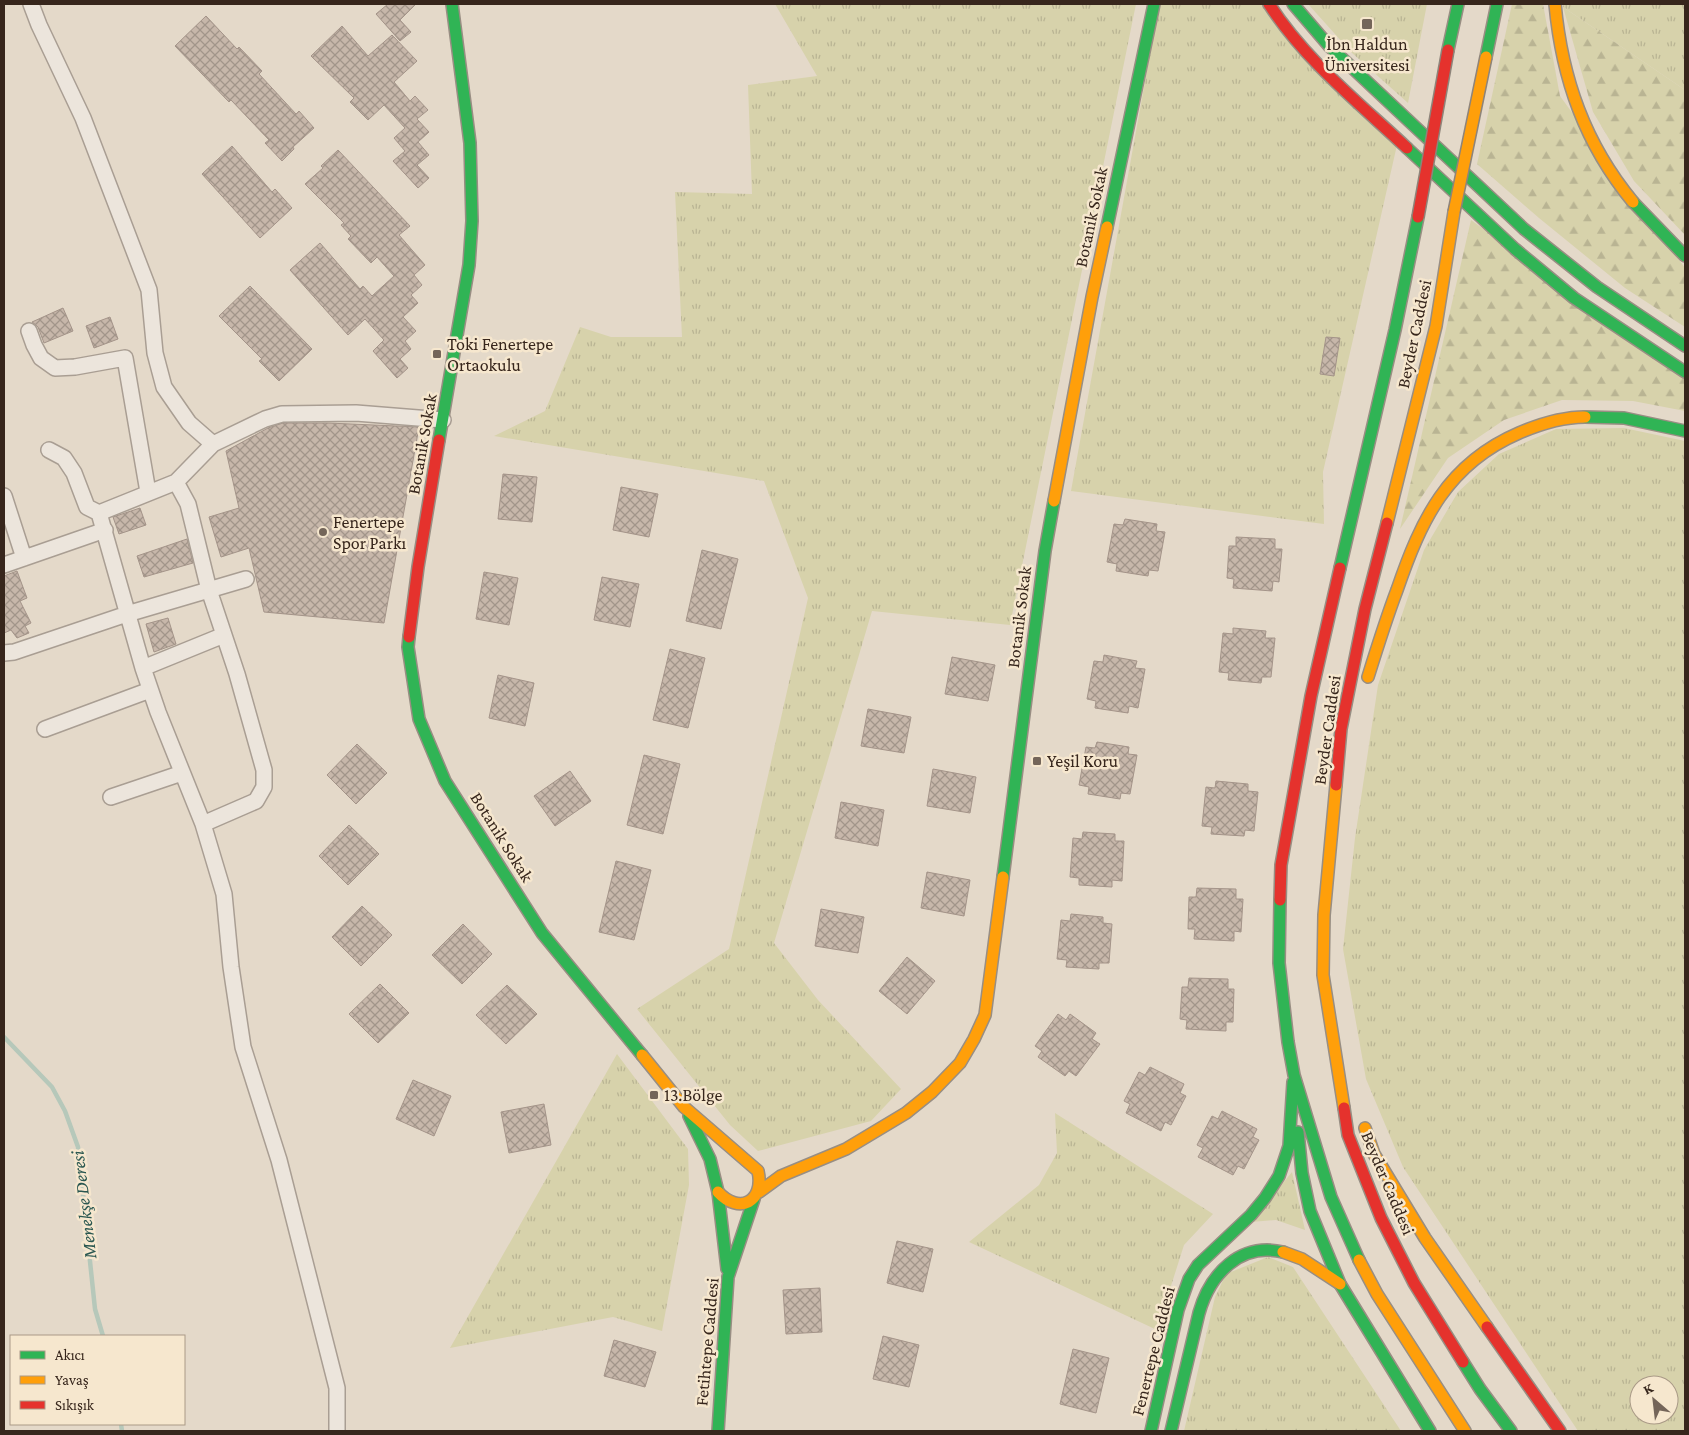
<svg xmlns="http://www.w3.org/2000/svg" width="1689" height="1435" font-family="'Crimson Pro',serif">
	<style>
		.grass { fill: url(#grass-tufts); fill-rule: evenodd }
		.forest { fill: url(#forest-firs) }
		.lines { fill: none; stroke-linecap: round; stroke-linejoin: round }
		.stream { stroke: #b6c8ba; stroke-width: 4.5 }
		.building { fill: url(#building-cross-hatch); stroke: #a49489 }
		.street-casing { stroke: #a99e93; stroke-width: 18 }
		.fast-casing { stroke: #988e83; stroke-width: 14 }
		.slow-casing { stroke: #988e83; stroke-width: 14 }
		.jam-casing { stroke: #988e83; stroke-width: 14 }
		.street { stroke: #ece5dc; stroke-width: 15 }
		.fast { stroke: #30b455; stroke-width: 11 }
		.slow { stroke: #ff9f0a; stroke-width: 11 }
		.jam { stroke: #e5322d; stroke-width: 11 }
		.slow-bridge-casing { stroke: #8e847a; stroke-width: 14; stroke-linecap: butt }
		.jam-bridge-casing { stroke: #8e847a; stroke-width: 14; stroke-linecap: butt }
		.slow-bridge { stroke: #ff9f0a; stroke-width: 11 }
		.jam-bridge { stroke: #e5322d; stroke-width: 11 }
		.poi-dot { fill: #746559; stroke: #f6e7ce; stroke-width: 2 }
		.labels { text-anchor: middle; stroke-width: 5; stroke-linejoin: round; paint-order: stroke }
		.poi-label { font-size: 18px; fill: #37261c; stroke: #f6e7ce; text-anchor: start }
		.street-label { font-size: 18px; fill: #37261c; stroke: #f6e7ce }
		.water-label { font-size: 19px; font-style: italic; fill: #2a5750; stroke: #f6e7ce }
	</style>
	<defs>
		<pattern id="grass-tufts" width="24" height="20" patternUnits="userSpaceOnUse" patternTransform="scale(1.25)"><rect width="24" height="20" fill="#d7d2ab"/><path d="M3 7l-1-3M5 7V3M7 7l1-3M15 17l-1-3M17 17v-4M19 17l1-3" fill="none" stroke="#b9b493"/></pattern>
		<pattern id="forest-firs" width="22" height="20" patternUnits="userSpaceOnUse" patternTransform="scale(1.25)"><rect width="22" height="20" fill="#d7d2ab"/><path d="M5 1l3.5 6h-7zM16 11l3.5 6h-7z" fill="#b9b493"/></pattern>
		<pattern id="building-cross-hatch" width="8" height="8" patternUnits="userSpaceOnUse" patternTransform="scale(1.25)"><rect width="8" height="8" fill="#c7b7aa"/><path d="M0 0l8 8M0 8l8-8" fill="none" stroke="#a2958a"/></pattern>
	</defs>
	<rect width="100%" height="100%" fill="#e4d9c9"/>
	<path class="grass" d="M775 4H1136L1010 625 872 611 774 943 818 1000 901 1089 871 1121 758 1151 730 1125 637 1009 729 949 808 598 764 481 494 436 545 411 580 327 611 337H682L675 192 752 194 748 85 817 76Z
		M1159 4H1268L1397 145 1323 472 1324 524 1071 491Z
		M1308 4H1427L1408 103 1352 53Z
		M1563 4H1685V90L1563 7Z
		M1624 428 1685 441V1431H1578L1403 1167 1366 1079 1343 949 1355 838 1378 685 1424 550 1458 492 1499 454 1556 429ZM1639 1385H1669V1415H1639Z
		M617 1054 688 1149 689 1185 662 1331 613 1317 450 1348Z
		M1055 1113 1213 1214 1184 1245 1157 1330 969 1242 1039 1185 1057 1153Z
		M1292 1172 1305 1230 1276 1220 1251 1222Z
		M1268 1257 1293 1267 1401 1431H1184L1215 1297 1226 1274Z"/>
	<path class="forest" d="M1512 4H1543L1560 96 1685 268V327L1625 288 1539 218 1477 164Z
		M1563 7 1685 90V235L1634 181 1593 112Z
		M1471 220 1685 374V411L1633 401 1562 400 1504 420 1448 458 1400 529Z"/>
	<g class="lines">
		<path class="stream" d="M4 1037 52 1087 65 1111 78 1147 95 1309 103 1336
			M121 1424 122 1431"/>
	</g>
	<path class="building" d="M388 4H416L400 20 411 32 400 41 376 14Z
		M206 16 237 49 239 47 262 71 259 74 296 114 299 111 314 128 293 147 294 149 282 161 265 143 269 140 231 100 229 102 175 46Z
		M342 26 368 56 392 35 417 61 394 82 410 101 415 96 428 110 417 119 429 132 418 142 429 155 417 165 429 178 418 188 393 161 405 151 394 138 405 128 384 105 368 120 350 102 354 98 311 56Z
		M232 146 272 192 275 189 292 208 260 238 202 174Z
		M338 150 410 226 399 235 425 265 414 275 422 285 411 295 418 303 403 317 416 331 405 341 411 349 400 359 408 368 397 378 373 351 384 340 365 319 348 335 290 270 320 243 360 289 363 286 372 296 394 276 377 257 371 263 348 239 351 236 341 225 344 223 305 184 323 168 321 166Z
		M250 286 312 349 279 381 259 361 262 359 219 316Z
		M63 308 73 331 44 343 38 327 32 322Z
		M110 317 118 339 94 348 86 326Z
		M1326 337 1340 338 1334 376 1320 374Z
		M283 423H328L419 427 384 623 264 612 249 548 221 557 209 517 239 508 226 451 268 428Z
		M503 474 537 477 532 522 498 519Z
		M621 487 658 494 649 537 613 530Z
		M140 508 146 525 119 534 113 517Z
		M1125 519 1157 524 1156 531 1165 532 1158 571 1149 570 1148 576 1116 571 1117 564 1107 562 1114 524 1123 525Z
		M1236 537 1275 539V549H1282L1279 582 1273 581 1272 591 1233 588 1234 579 1227 578 1229 546H1236Z
		M187 539 193 563 144 577 137 556Z
		M702 550 738 559 721 629 686 621Z
		M17 571 27 598 20 601 31 623 25 626 29 633 17 638 11 630 4 633V576Z
		M484 572 518 578 509 625 476 619Z
		M602 577 639 584 630 627 594 620Z
		M168 618 176 644 154 652 146 624Z
		M1233 628 1266 631 1265 638H1275L1271 677H1262L1261 683 1228 680 1229 673 1219 672 1223 633 1233 634Z
		M670 649 705 658 688 728 653 720Z
		M1104 655 1137 661 1135 668 1145 669 1138 708 1129 706 1128 713 1095 708 1096 701 1087 699 1094 661 1103 662Z
		M952 657 995 665 988 701 945 694Z
		M498 675 534 683 525 726 489 718Z
		M868 709 911 717 904 753 861 746Z
		M1097 742 1129 747 1128 754 1137 755 1130 794 1121 793 1120 799 1088 794 1089 787 1079 785 1086 747 1095 748Z
		M357 744 387 773 356 804 327 775Z
		M644 755 680 764 663 834 627 825Z
		M933 769 976 777 970 813 927 806Z
		M570 771 591 801 555 826 534 796Z
		M1216 781 1248 784V791L1258 792 1254 831 1245 830 1244 836 1211 834 1212 827 1202 826 1206 787 1215 788Z
		M841 802 884 810 878 846 835 838Z
		M349 825 379 854 348 885 319 856Z
		M1083 832 1115 834V841H1124L1122 881 1112 880V887L1079 885V878L1070 877 1073 838 1082 839Z
		M616 861 651 870 634 940 599 932Z
		M927 872 970 880 964 916 921 908Z
		M1197 888 1236 889V899H1243L1241 932 1234 931V941L1194 939 1195 929H1188L1189 897H1196Z
		M362 906 392 935 361 966 332 937Z
		M821 909 864 917 858 953 815 946Z
		M1071 914 1103 917V923L1112 924 1109 963H1099V969L1066 967 1067 960 1057 959 1061 920 1070 921Z
		M463 924 492 954 462 984 432 955Z
		M907 957 935 981 907 1014 879 991Z
		M1189 978 1228 979V989H1234L1233 1022H1226V1031L1186 1029 1187 1020 1180 1019 1182 987H1188Z
		M380 984 409 1013 378 1043 349 1014Z
		M507 985 537 1014 506 1044 476 1015Z
		M1058 1014 1066 1020 1070 1014 1096 1033 1092 1039 1100 1044 1076 1076 1069 1071 1065 1076 1038 1057 1042 1051 1035 1046Z
		M1150 1067 1184 1084 1180 1093 1186 1096 1171 1125 1165 1122 1161 1131 1126 1113 1130 1104 1124 1101 1139 1072 1145 1075Z
		M413 1080 451 1096 434 1136 396 1119Z
		M544 1104 551 1145 509 1153 501 1112Z
		M1222 1111 1257 1129 1253 1137 1259 1140 1244 1169 1238 1166 1233 1175 1198 1157 1203 1148 1197 1145 1212 1116 1218 1119Z
		M897 1241 933 1249 923 1292 887 1283Z
		M820 1288 822 1332 786 1334 783 1290Z
		M883 1336 919 1345 909 1387 873 1379Z
		M614 1340 656 1352 645 1387 604 1376Z
		M1073 1349 1109 1358 1096 1413 1060 1404Z"/>
	<g class="lines">
		<defs>
			<path id="street" d="M31 4 39 25 83 118 149 290 155 353 164 387 189 423 213 444 265 419 282 414 356 413 443 420
				M29 331 34 345 41 358 55 368 75 367 125 358 148 492
				M49 450 64 458 74 473 87 507 99 513 176 482 213 444
				M176 482 188 504 209 590 237 674 264 770V787L256 801 203 824
				M4 496 24 558
				M99 513 143 668 158 712 203 824 224 894 231 967 243 1047 279 1160 337 1388V1431
				M4 565 105 530
				M4 653 14 652 127 614 246 579
				M143 668 224 635
				M45 729 150 690
				M111 797 182 773"/>
			<path id="fast" d="M1293 4 1329 46 1524 229 1597 287 1685 346
				M1448 50 1458 4
				M1486 57 1497 4
				M1407 148 1515 249 1574 298 1685 372
				M1633 202 1685 256
				M1107 227 1154 4
				M1585 417 1624 418 1685 431
				M439 440 469 265 472 221 470 143 452 4
				M1340 568 1395 330 1418 217
				M409 637 408 647 419 719 445 781 542 933 642 1055
				M1003 877 1045 551 1054 501
				M1280 900 1279 963 1288 1042 1294 1075 1331 1197 1359 1260
				M689 1116 710 1159 718 1192 727 1269
				M1298 1132 1302 1173 1310 1211 1340 1284 1430 1431
				M1463 1362 1480 1389 1511 1431
				M718 1431 728 1277 754 1199
				M1151 1431 1178 1310 1189 1279 1198 1265 1251 1215 1265 1198 1279 1176 1289 1146 1293 1082
				M1171 1431 1199 1313C1210 1274 1240 1242 1283 1252"/>
			<path id="slow" d="M1555 4C1562 79 1585 144 1633 202
				M1054 501 1092 297 1107 227
				M1387 523 1436 326 1454 212
				M1368 677C1377 648 1386 619 1397 590 1421 520 1447 464 1519 433 1540 424 1562 417 1585 417
				M1336 785 1324 915 1323 975 1344 1108
				M642 1055 684 1107 758 1171C765 1202 739 1215 718 1192
				M1365 1128 1374 1154 1425 1238 1487 1327
				M759 1192 781 1176 846 1149 906 1113 932 1092 960 1063 974 1039 985 1015 1003 877
				M1283 1252 1302 1259 1340 1284
				M1359 1260 1377 1294 1465 1431"/>
			<path id="jam" d="M1269 4C1305 60 1359 103 1407 148
				M409 637 418 567 439 440
				M1336 785 1341 729 1365 609 1387 523
				M1280 900 1281 865 1311 696 1340 568
				M1344 1108 1348 1135 1381 1218 1414 1283 1463 1362
				M1487 1327 1560 1431"/>
		</defs>
		<use href="#street" class="street-casing"/>
		<use href="#fast" class="fast-casing"/>
		<use href="#slow" class="slow-casing"/>
		<use href="#jam" class="jam-casing"/>
		<use href="#street" class="street"/>
		<use href="#fast" class="fast"/>
		<use href="#slow" class="slow"/>
		<use href="#jam" class="jam"/>
		<defs>
			<path id="slow-bridge" d="M1454 212 1486 57"/>
			<path id="jam-bridge" d="M1418 217 1448 50"/>
		</defs>
		<use href="#slow-bridge" class="slow-bridge-casing"/>
		<use href="#jam-bridge" class="jam-bridge-casing"/>
		<use href="#slow-bridge" class="slow-bridge"/>
		<use href="#jam-bridge" class="jam-bridge"/>
	</g>
	<g class="poi-dot">
		<rect x="1361" y="18" width="12" height="12" rx="2.5"/>
		<rect x="432" y="349" width="10" height="10" rx="2.5"/>
		<circle cx="323" cy="532" r="5"/>
		<rect x="1032" y="756" width="10" height="10" rx="2.5"/>
		<rect x="649" y="1090" width="10" height="10" rx="2.5"/>
	</g>
	<g class="labels">
		<g class="poi-label">
			<text x="1367" y="50" text-anchor="middle">İbn Haldun<tspan x="1367" dy="21">Üniversitesi</tspan></text>
			<text x="447" y="350">Toki Fenertepe<tspan x="447" dy="21">Ortaokulu</tspan></text>
			<text x="333" y="528">Fenertepe<tspan x="333" dy="21">Spor Parkı</tspan></text>
			<text x="1047" y="767">Yeşil Koru</text>
			<text x="664" y="1101">13.Bölge</text>
		</g>
		<g class="street-label">
			<text transform="translate(1091 217) rotate(-78)" y="6">Botanik Sokak</text>
			<text transform="translate(1414 334) rotate(-78)" y="6">Beyder Caddesi</text>
			<text transform="translate(422 444) rotate(-80)" y="6">Botanik Sokak</text>
			<text transform="translate(1019 617) rotate(-83)" y="6">Botanik Sokak</text>
			<text transform="translate(1327 730) rotate(-82)" y="6">Beyder Caddesi</text>
			<text transform="translate(502 837) rotate(58)" y="6">Botanik Sokak</text>
			<text transform="translate(1388 1183) rotate(67)" y="6">Beyder Caddesi</text>
			<text transform="translate(707 1342) rotate(-85)" y="6">Fetihtepe Caddesi</text>
			<text transform="translate(1153 1351) rotate(-76)" y="6">Fenertepe Caddesi</text>
		</g>
		<g class="water-label">
			<text transform="translate(83 1205) rotate(-97)" y="7">Menekşe Deresi</text>
		</g>
	</g>
	<rect width="1689" height="1435" fill="none" stroke="#37261c" stroke-width="10"/>
	<rect x="10" y="1335" width="175" height="90" fill="#f6e7ce" stroke="#aa9a87"/>
	<rect x="20" y="1351" width="25" height="8" fill="#30b455" stroke="#aa9a87"/>
	<text x="55" y="1360" font-size="15" fill="#37261c">Akıcı</text>
	<rect x="20" y="1376" width="25" height="8" fill="#ff9f0a" stroke="#aa9a87"/>
	<text x="55" y="1385" font-size="15" fill="#37261c">Yavaş</text>
	<rect x="20" y="1401" width="25" height="8" fill="#e5322d" stroke="#aa9a87"/>
	<text x="55" y="1410" font-size="15" fill="#37261c">Sıkışık</text>
	<g transform="translate(1654 1400) rotate(332)"><circle r="24" fill="#f6e7ce" stroke="#aa9a87"/>
	<path d="M0-4L9 19L0 12L-9 19Z" fill="#746559"/>
	<text y="-8" font-size="14" font-weight="bold" text-anchor="middle" fill="#37261c">K</text>
	</g>
</svg>
